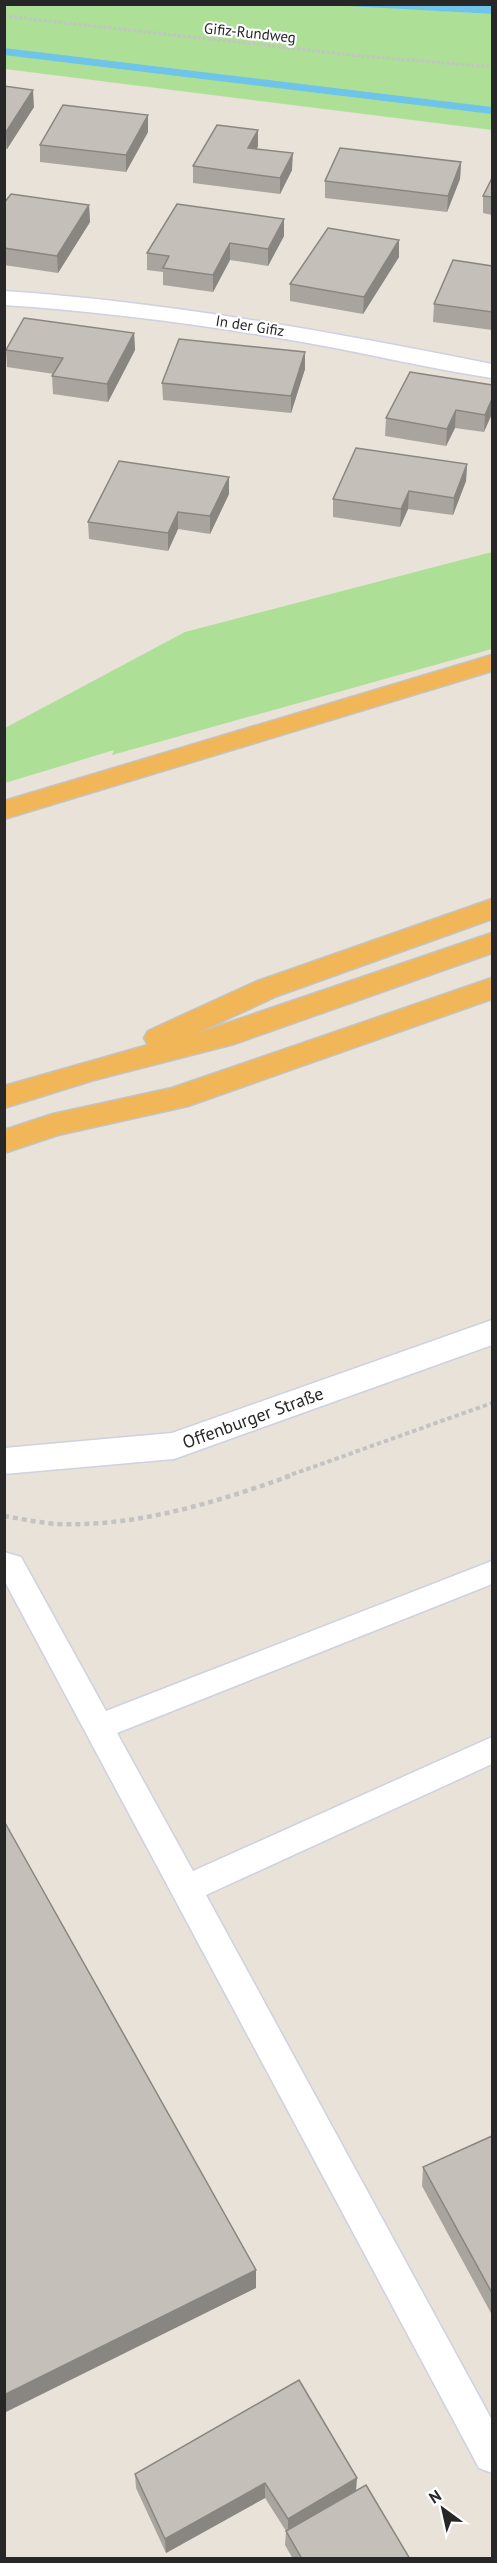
<svg xmlns="http://www.w3.org/2000/svg" width="497" height="2563" font-family="'PT Sans',sans-serif">
	<style>
		.green { fill: #addf96 }
		.water { fill: #6ec5e9 }
		.lines { fill: none; stroke-linecap: round; stroke-linejoin: round }
		.stream { fill: #6ec5e9; fill-rule: evenodd }
		.service-casing { stroke: #ced1e0; stroke-width: 3 }
		.minor-casing { stroke: #ced1e0; stroke-width: 3 }
		.tertiary-casing { stroke: #ced1e0; stroke-width: 3 }
		.trunk-casing { stroke: #c3c3c3; stroke-width: 3 }
		.path-far2 { stroke: #c3c3c3; stroke-width: 3; stroke-dasharray: 3 2; stroke-linecap: butt }
		.path-far1 { stroke: #c3c3c3; stroke-width: 4; stroke-dasharray: 4.5 3; stroke-linecap: butt }
		.path { stroke: #c3c3c3; stroke-width: 4.5; stroke-dasharray: 5 4; stroke-linecap: butt }
		.service { fill: #fff; fill-rule: evenodd }
		.minor { fill: #fff; fill-rule: evenodd }
		.tertiary { fill: #fff; fill-rule: evenodd }
		.trunk { fill: #f0b658; fill-rule: evenodd }
		.wall { fill: #a9a49e }
		.shaded-wall { fill: #898681 }
		.building { fill: #c4bfb8; stroke: #898681; stroke-width: 1.5 }
		.labels { text-anchor: middle; stroke-width: 4.5; stroke-linejoin: round; paint-order: stroke }
		.far-street-label { font-size: 15px; fill: #272727; stroke: #fff }
		.street-label { font-size: 18px; fill: #272727; stroke: #fff }
	</style>
	<rect width="100%" height="100%" fill="#e9e2d8"/>
	<path class="green" d="M331 4 492 14V130L5 69V5Z
		M492 552V649L112 755 114 750 5 783V728L185 632Z"/>
	<path class="water" d="M331 5H492V14Z"/>
	<g class="lines">
		<path class="stream" d="M4 48 492 107V114L4 55Z"/>
		<defs>
			<path id="service" d="M4 1552 21 1557 106 1711 492 1561V1584L117 1733 193 1871 492 1737V1764L206 1895 492 2420V2473L479 2468 4 1580Z"/>
			<path id="minor" d="M4 291C169 302 331 332 492 364V378C431 369 370 354 308 343 207 325 107 312 4 305Z"/>
			<path id="tertiary" d="M492 1320V1345L174 1459 4 1474V1448L172 1433Z"/>
			<path id="trunk" d="M492 655V671L4 819V801Z
				M492 899V919L277 996 195 1034 492 933V953L234 1044 94 1080 4 1108V1086L148 1045 144 1038 148 1031 255 982Z
				M492 978V999L188 1106 58 1135 4 1153V1130L53 1114 172 1088Z"/>
		</defs>
		<use href="#service" class="service-casing"/>
		<use href="#minor" class="minor-casing"/>
		<use href="#tertiary" class="tertiary-casing"/>
		<use href="#trunk" class="trunk-casing"/>
		<path class="path-far2" d="M4 16 361 56 492 67"/>
		<path class="path-far1" d="M285 1477 492 1403"/>
		<path class="path" d="M4 1516C22 1519 40 1523 58 1524 138 1527 216 1502 290 1476"/>
		<use href="#service" class="service"/>
		<use href="#minor" class="minor"/>
		<use href="#tertiary" class="tertiary"/>
		<use href="#trunk" class="trunk"/>
	</g>
	<path class="wall" d="M4 86 34 107 7 149H4Z
		M148 115V132L126 172 40 162V145Z
		M258 146 257 149 292 170 280 194 193 183V166Z
		M461 162 460 179 447 212 325 198V181Z
		M492 178V215L483 213V196Z
		M4 203 89 205 90 222 58 273 4 265Z
		M284 219V236L268 266 230 260 213 292 163 285V272L147 270V253Z
		M399 240V257L363 314 290 301V284Z
		M492 266V330L433 322 434 304Z
		M134 333 135 350 108 402 53 394 52 376 54 374 7 367 6 350Z
		M305 369 291 413 163 400 162 383Z
		M492 385 484 432 455 428 446 446 385 436 386 418Z
		M467 464 466 481 453 515 408 509 400 527 333 517V499Z
		M229 494 210 534 178 529 168 551 89 539 88 522Z
		M492 2136V2315L422 2186 423 2167Z
		M135 2474 356 2491 410 2559H293L285 2545 286 2531 265 2498 166 2553 136 2488Z"/>
	<path class="shaded-wall" d="M33 90 34 107 7 149 6 132Z
		M148 115V132L126 172V155Z
		M258 130V146L248 164V148Z
		M293 153 292 170 280 194V178Z
		M461 162 460 179 447 212 448 196Z
		M89 205 90 222 58 273 57 256Z
		M284 219V236L268 266V249Z
		M399 240V257L363 314 364 297Z
		M230 243V260L213 292V275Z
		M134 333 135 350 108 402 107 384Z
		M305 352V369L291 413V396Z
		M492 399V414L484 432 485 415Z
		M456 410 455 428 446 446 447 429Z
		M467 464 466 481 453 515 454 498Z
		M229 477V494L210 534V516Z
		M409 491 408 509 400 527 401 509Z
		M178 512V529L168 551V533Z
		M256 2270V2288L4 2413V2395Z
		M357 2478 356 2492 288 2533V2519Z
		M265 2483V2498L166 2553 165 2539Z"/>
	<path class="building" d="M4 86 33 90 6 132H4Z
		M63 105 148 115 126 155 40 145Z
		M217 125 258 130 248 148 293 153 280 178 193 166Z
		M340 148 461 162 448 196 325 181Z
		M492 178V197L483 196Z
		M11 194 89 205 57 256 4 248V203Z
		M177 204 284 219 268 249 230 243 213 275 163 268 169 256 147 253Z
		M328 228 399 240 364 297 290 284Z
		M453 260 492 266V312L434 304Z
		M24 318 134 333 107 384 52 376 63 358 6 350Z
		M179 339 305 352 291 396 162 383Z
		M410 372 492 385V399L485 415 456 410 447 429 386 418Z
		M356 448 467 464 454 498 409 491 401 509 333 499Z
		M119 461 229 477 210 516 178 512 168 533 88 522Z
		M4 1821 256 2270 4 2395Z
		M492 2136V2293L423 2167Z
		M299 2380 357 2478 288 2519 265 2483 165 2539 135 2474Z
		M366 2485 410 2559H302L286 2531Z"/>
	<g class="labels">
		<g class="far-street-label">
			<text transform="translate(250 33) rotate(6)" y="5">Gifiz-Rundweg</text>
			<text transform="translate(250 326) rotate(9)" y="5">In der Gifiz</text>
		</g>
		<g class="street-label">
			<text transform="translate(253 1418) rotate(-20)" y="6">Offenburger Straße</text>
		</g>
	</g>
	<rect width="497" height="2563" fill="none" stroke="#272727" stroke-width="12"/>
	<g transform="translate(443 2509) rotate(327)" stroke="#ffffff" stroke-width="4.5" paint-order="stroke">
	<path d="M0-4.5L10 22L0 15L-10 22Z" fill="#272727"/>
	<text y="-9" font-size="16" font-weight="bold" text-anchor="middle" fill="#272727">N</text>
	</g>
</svg>
